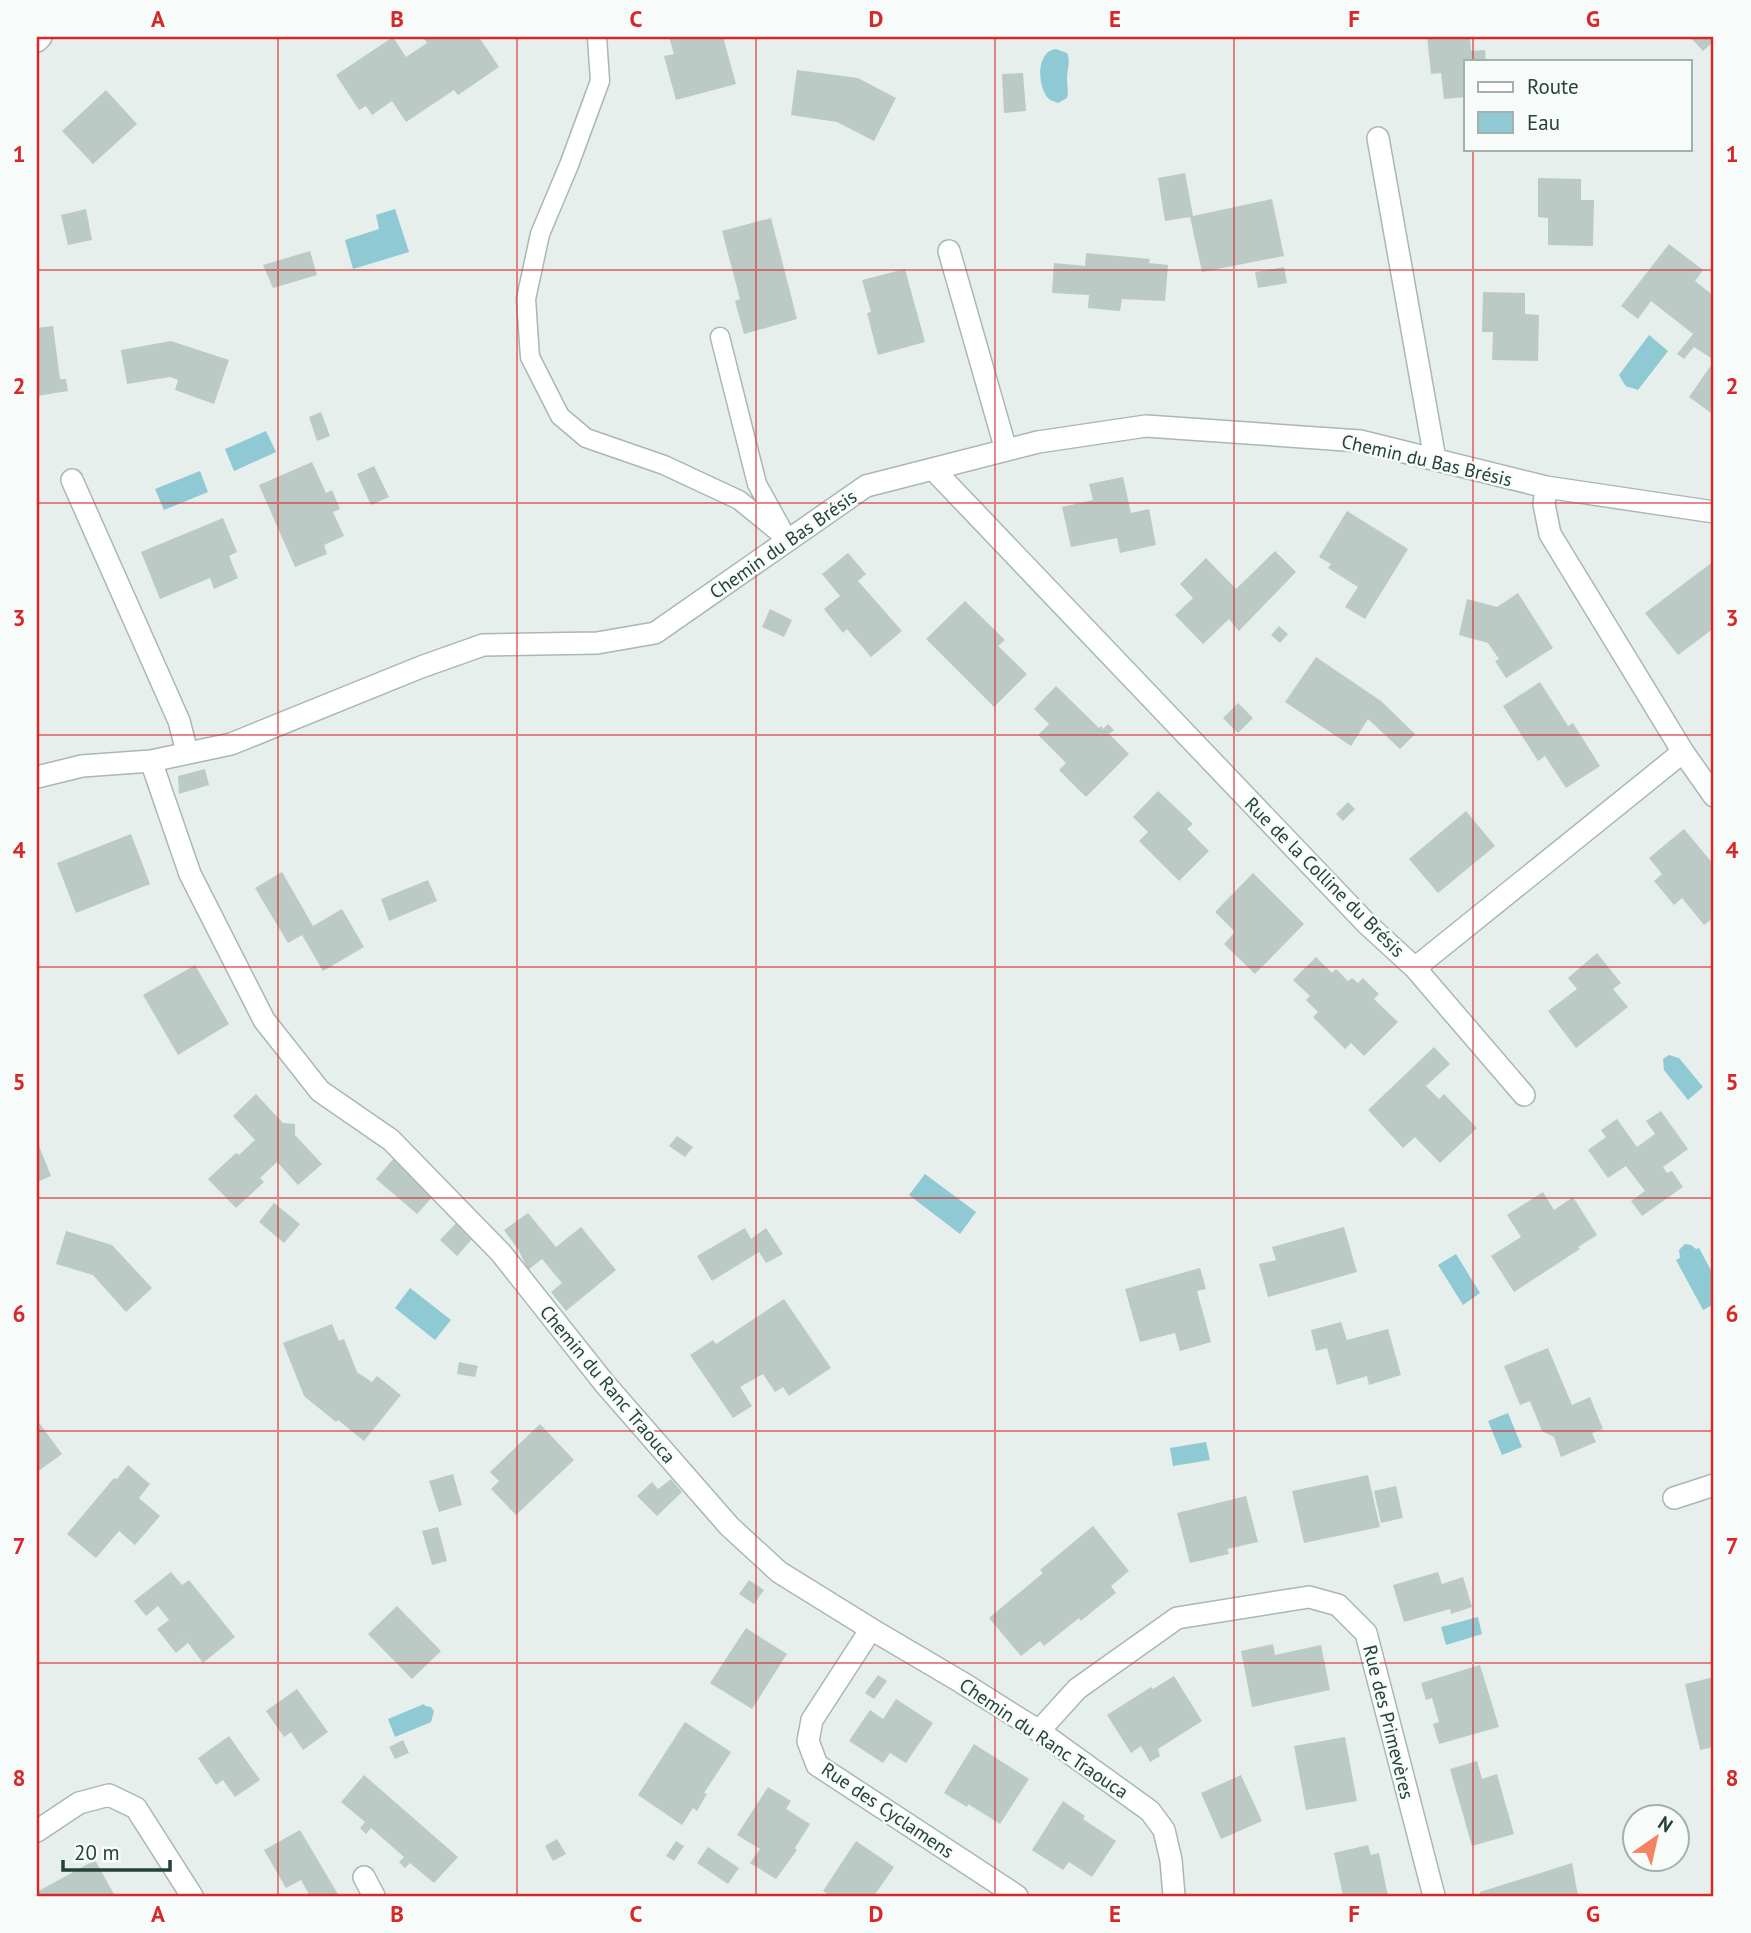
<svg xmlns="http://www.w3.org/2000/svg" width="1751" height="1933" font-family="'PT Sans',sans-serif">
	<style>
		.water { fill: #8ec9d4 }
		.building { fill: #bbcac4 }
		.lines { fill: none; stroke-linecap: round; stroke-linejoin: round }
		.lane-casing { stroke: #a8b8b2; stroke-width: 21 }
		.street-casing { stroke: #a8b8b2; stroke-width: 24 }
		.lane { stroke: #fff; stroke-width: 18 }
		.street { stroke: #fff; stroke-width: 21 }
		.grid { fill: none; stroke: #d62828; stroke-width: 2; stroke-opacity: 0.55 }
		.labels { text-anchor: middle; stroke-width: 5; stroke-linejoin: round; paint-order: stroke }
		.street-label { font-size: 19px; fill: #24423a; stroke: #f7fbf9 }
		.neatline { fill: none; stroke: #d62828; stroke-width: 2.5 }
		.grid-label { font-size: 23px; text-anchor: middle; font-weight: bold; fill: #d62828 }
	</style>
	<rect width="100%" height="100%" fill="#e6efeb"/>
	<path class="water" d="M1056 49 1067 53C1071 63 1067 68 1067 78 1067 86 1069 91 1067 98L1058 103C1053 101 1051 101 1048 98 1037 86 1036 51 1056 49Z
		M395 209 409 252 353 269 345 240 379 229 376 215Z
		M1649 335 1668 351 1638 390C1622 384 1629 391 1619 375Z
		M266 431 276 452 234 471 225 449Z
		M200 471 208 492 164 510 155 489Z
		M1669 1055 1679 1058 1703 1087 1688 1100 1664 1070 1663 1059Z
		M925 1174 976 1212 960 1234 909 1195Z
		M1685 1244 1691 1245 1696 1249 1699 1248 1714 1276V1304L1703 1310 1676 1260 1680 1258 1679 1250Z
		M1456 1254 1480 1293 1463 1305 1438 1265Z
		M410 1288 451 1320 435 1340 395 1308Z
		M1508 1413 1522 1447 1502 1455 1488 1421Z
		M1206 1442 1210 1460 1173 1466 1170 1448Z
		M1478 1617 1482 1634 1446 1645 1441 1627Z
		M424 1704 425 1706 431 1707 434 1711 431 1722 395 1737 388 1719Z"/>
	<path class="building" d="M393 37 406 57 427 43 423 37H479L499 67 458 95 454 90 406 122 392 101 372 115 366 106 359 110 336 75Z
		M669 37H723L736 84 676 100 664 56 674 54Z
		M1427 37H1470L1471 51 1485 50 1486 61H1466V97L1444 99 1441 73 1431 74Z
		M1690 37H1714V41L1703 51Z
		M797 70 858 78 896 98 874 141 837 122 791 115Z
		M1023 73 1026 111 1004 113 1002 74Z
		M106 90 137 124 93 164 62 131Z
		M1185 173 1193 216 1272 199 1284 256 1202 272 1190 217 1165 221 1158 178Z
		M1538 178 1581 179V200H1594L1593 246 1548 245V218L1538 217Z
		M86 209 92 240 68 245 61 215Z
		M771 218 797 319 744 334 735 301 740 299 722 231Z
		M1669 244 1703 270 1695 281 1714 296V360L1694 347 1684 359 1677 354 1693 334 1651 301 1638 319 1621 306Z
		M310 251 317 275 273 288 263 265Z
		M1086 253 1150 259 1149 263 1168 265 1165 301 1122 299 1120 311 1088 308 1089 295 1052 293 1054 263 1085 266Z
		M1284 267 1287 283 1258 288 1255 272Z
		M905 269 925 342 878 355 867 313 871 312 862 280Z
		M1483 292 1525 293V314L1539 315 1538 361 1492 360 1493 332H1482Z
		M53 326 60 379H66L68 391 37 396V328Z
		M171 341 229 360 214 404 175 390 178 380 170 377 127 384 121 350Z
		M1714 361V415L1689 397Z
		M321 412 330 436 317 441 309 417Z
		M312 462 326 493 332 490 340 509 333 512 344 536 324 545 327 554 295 567 259 485Z
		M374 466 389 497 371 505 357 474Z
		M1123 477 1131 513 1149 509 1156 545 1120 553 1117 538 1071 547 1062 507 1093 500 1089 484Z
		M1347 511 1408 549 1365 619 1345 607 1358 587 1328 568 1331 564 1319 557Z
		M223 518 237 552 229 556 238 578 214 589 210 578 160 599 141 552Z
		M1275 551 1296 572 1239 631 1229 619 1203 644 1175 615 1193 598 1180 584 1206 558 1236 589Z
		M848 553 866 574 858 581 902 631 871 657 847 629 843 633 824 609 840 596 822 574Z
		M1714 561V628L1678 655 1645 613Z
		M1518 593 1553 648 1506 678 1495 661 1499 659 1488 643 1459 635 1467 599 1497 607Z
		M965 601 1005 640 998 646 1027 674 994 707 926 639Z
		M770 609 792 620 784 637 762 627Z
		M1279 626 1288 634 1280 643 1271 635Z
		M1316 657 1381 701 1415 734 1400 749 1368 719 1351 746 1285 702Z
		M1540 682 1568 726 1573 723 1600 766 1566 788 1545 756 1538 761 1503 706Z
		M1056 686 1099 728 1101 726 1103 729 1108 724 1114 730 1109 734 1129 754 1086 797 1059 770 1066 763 1038 735 1049 724 1034 709Z
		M1238 703 1253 718 1238 733 1223 718Z
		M205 769 209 785 179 794 178 776Z
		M1158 791 1193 824 1187 829 1209 851 1179 881 1139 841 1148 832 1133 817Z
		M1348 802 1355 809 1343 821 1336 814Z
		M1466 811 1495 846 1438 893 1409 859Z
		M1684 829 1714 865V917L1704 925 1682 898 1674 905 1654 881 1662 874 1649 858Z
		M131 834 150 884 76 913 57 863Z
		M282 872 313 926 342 909 364 947 323 971 302 935 288 943 255 888Z
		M1253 873 1304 924 1255 974 1224 944 1235 932 1215 912Z
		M428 880 437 901 389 921 381 899Z
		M1597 953 1621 983 1613 989 1628 1007 1576 1048 1548 1011 1577 989 1568 978Z
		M1316 957 1332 973 1336 969 1348 981 1352 978 1358 983 1363 978 1379 994 1374 999 1398 1022 1364 1056 1351 1043 1345 1049 1313 1017 1318 1012 1306 1000 1310 996 1293 980Z
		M195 965 229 1024 178 1055 143 995Z
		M1434 1047 1450 1064 1426 1086 1439 1099 1444 1094 1477 1128 1440 1163 1415 1137 1403 1148 1368 1110Z
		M256 1094 283 1123 295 1124V1135L322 1164 298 1185 277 1162 260 1178 264 1182 236 1208 208 1179 236 1153 239 1155 255 1140 233 1116Z
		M1661 1111 1688 1149 1663 1167 1667 1173 1672 1171 1683 1187 1642 1216 1631 1201 1645 1191 1626 1166 1608 1178 1588 1150 1606 1137 1601 1130 1617 1119 1637 1147 1655 1134 1646 1121Z
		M677 1136 693 1147 685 1157 669 1146Z
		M37 1141 51 1176 37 1182Z
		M395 1157 436 1193 417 1214 376 1179Z
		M1543 1192 1554 1210 1573 1197 1597 1235 1578 1247 1580 1249 1514 1292 1491 1256 1521 1237 1507 1215Z
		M274 1203 300 1224 284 1243 259 1222Z
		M528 1213 556 1247 581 1227 616 1270 566 1311 551 1292 562 1283 542 1259 528 1270 518 1249 504 1230Z
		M459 1220 473 1238 457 1256 440 1240Z
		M1344 1227 1357 1272 1268 1297 1259 1264 1276 1260 1272 1247Z
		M745 1228 751 1239 766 1228 783 1254 766 1263 759 1252 712 1281 697 1256Z
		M66 1231 112 1245 152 1288 126 1312 93 1275 56 1264Z
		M1200 1268 1206 1289 1197 1291 1211 1342 1180 1351 1175 1333 1140 1342 1125 1289Z
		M784 1299 831 1368 789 1396 783 1387 775 1392 763 1374 740 1387 752 1406 733 1418 690 1355 713 1340 716 1344Z
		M1341 1322 1347 1340 1388 1329 1401 1375 1369 1385 1367 1376 1337 1385 1327 1348 1316 1351 1311 1330Z
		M332 1324 339 1341 344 1339 357 1372 372 1382 377 1376 401 1395 364 1441 338 1420 336 1422 304 1396 283 1343Z
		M1548 1348 1572 1405 1590 1397 1603 1429 1592 1433 1596 1442 1561 1457 1554 1437 1542 1431 1530 1401 1520 1405 1504 1366Z
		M459 1362 478 1366 475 1377 457 1374Z
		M37 1420 62 1454 37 1472Z
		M540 1424 574 1460 516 1515 491 1489 499 1481 490 1472Z
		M128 1465 150 1484 139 1498 160 1516 135 1545 119 1531 96 1558 67 1534 114 1478 117 1479Z
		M453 1474 462 1505 439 1512 429 1481Z
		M1368 1475 1380 1527 1304 1543 1292 1491Z
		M671 1479 682 1492 657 1516 637 1496 652 1482 658 1489Z
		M1396 1486 1403 1518 1381 1523 1374 1491Z
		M1246 1496 1258 1542 1227 1549 1229 1554 1190 1563 1177 1513Z
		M1093 1526 1129 1571 1111 1586 1116 1593 1094 1610 1081 1621 1079 1618 1044 1646 1040 1641 1021 1656 989 1618 1043 1573 1040 1570Z
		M438 1527 447 1561 432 1565 422 1531Z
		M171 1572 182 1585 189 1580 235 1637 203 1663 180 1632 188 1643 176 1653 157 1629 169 1620 158 1606 146 1616 134 1601Z
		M1438 1572 1442 1584 1463 1577 1472 1607 1451 1614 1450 1609 1404 1622 1393 1585Z
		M749 1580 764 1590 754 1604 739 1594Z
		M397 1606 441 1651 412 1679 368 1634Z
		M746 1628 787 1654 752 1709 710 1683Z
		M1273 1644 1275 1655 1321 1645 1330 1690 1252 1707 1241 1651Z
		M1480 1665 1499 1727 1439 1744 1433 1724 1439 1722 1432 1698 1426 1700 1421 1683Z
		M878 1675 887 1681 874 1699 865 1693Z
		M1174 1676 1202 1721 1158 1749 1160 1756 1150 1762 1141 1746 1131 1753 1107 1715 1151 1687 1153 1689Z
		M1714 1677V1747L1700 1750 1685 1684Z
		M297 1689 328 1732 303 1750 291 1732 284 1737 266 1711Z
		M896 1699 933 1723 906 1763 890 1753 883 1763 849 1741 870 1710 883 1719Z
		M685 1722 731 1752 704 1793 707 1794 697 1811 693 1808 682 1825 638 1795Z
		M229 1736 260 1780 235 1797 223 1780 216 1785 198 1758Z
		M1345 1737 1357 1801 1306 1810 1294 1746Z
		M403 1740 409 1753 395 1759 389 1747Z
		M974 1744 1029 1779 1000 1824 968 1804 967 1807 944 1793Z
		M1477 1761 1482 1779 1497 1774 1514 1834 1472 1846 1450 1769Z
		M364 1775 458 1857 434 1883 410 1863 405 1868 399 1862 404 1857 371 1828 366 1834 360 1828 365 1822 341 1802Z
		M1241 1775 1262 1821 1221 1839 1201 1793Z
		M768 1787 791 1801 786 1809 810 1824 795 1848 797 1850 776 1879 750 1863 760 1849 737 1835Z
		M1063 1801 1085 1816 1083 1819 1116 1841 1092 1877 1069 1862 1063 1870 1032 1850Z
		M300 1830 339 1896H310L301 1880 286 1888 264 1850Z
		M557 1839 566 1854 553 1861 545 1846Z
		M676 1841 684 1846 674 1861 666 1856Z
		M856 1841 894 1867 874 1896H830L823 1891Z
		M1368 1845 1371 1855 1379 1853 1388 1896H1343L1334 1853Z
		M708 1847 739 1868 728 1884 697 1863Z
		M95 1860 115 1896H37V1892Z
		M1572 1863 1578 1896H1481L1480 1892Z"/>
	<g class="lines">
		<defs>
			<path id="lane" d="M597 37 600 81 569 165 540 234 526 299 530 357 560 416 586 438 664 465 739 500 788 540 757 484 720 337"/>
			<path id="street" d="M37 41 41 37
				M1378 138 1435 459
				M949 251 1006 450
				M933 469 1367 924 1415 968 1683 752 1550 534 1544 504 1546 487
				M72 480 179 721 187 752
				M1683 752 1714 796
				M151 761 190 874 264 1020 320 1091 391 1140 501 1253 605 1384 729 1526 779 1572 871 1629 961 1682 1039 1731 1150 1811 1164 1830 1171 1860 1174 1896
				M37 777 82 766 151 761 231 744 421 667 483 645 597 643 655 633 866 486 1038 442 1146 426 1360 441 1546 487 1714 512
				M1415 968 1524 1095
				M1674 1498 1714 1485
				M871 1629 812 1720 808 1741 817 1765 1017 1896
				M1039 1731 1077 1689 1177 1618 1309 1597 1338 1605 1366 1633 1434 1896
				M37 1831 79 1803 109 1795 136 1808 192 1896
				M364 1877 374 1896"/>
		</defs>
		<use href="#lane" class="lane-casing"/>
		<use href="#street" class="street-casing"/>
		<use href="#lane" class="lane"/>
		<use href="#street" class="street"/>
	</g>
	<path class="grid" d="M278 37V1896M517 37V1896M756 37V1896M995 37V1896M1234 37V1896M1473 37V61M1473 149V1896M37 270H1714M37 503H1714M37 735H1714M37 967H1714M37 1198H1714M37 1431H1714M37 1663H1714"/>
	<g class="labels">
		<g class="street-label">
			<text transform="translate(1427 460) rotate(13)" y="7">Chemin du Bas Brésis</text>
			<text transform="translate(783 544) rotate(-35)" y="7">Chemin du Bas Brésis</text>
			<text transform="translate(1325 877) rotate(45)" y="7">Rue de la Colline du Brésis</text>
			<text transform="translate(608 1384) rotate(50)" y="7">Chemin du Ranc Traouca</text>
			<text transform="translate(1389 1722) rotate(76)" y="7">Rue des Primevères</text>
			<text transform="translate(1044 1738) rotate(34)" y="7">Chemin du Ranc Traouca</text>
			<text transform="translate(888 1810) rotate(34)" y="7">Rue des Cyclamens</text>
		</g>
	</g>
	<rect width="1751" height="1933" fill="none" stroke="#f7fbf9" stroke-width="77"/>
	<rect x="1464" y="60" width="228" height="91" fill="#f7fbf9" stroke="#a3b1ad" stroke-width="2"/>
	<rect x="1478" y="82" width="35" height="10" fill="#ffffff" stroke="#a3b1ad" stroke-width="2"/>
	<text x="1527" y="94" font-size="21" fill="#24423a">Route</text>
	<rect x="1478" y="112" width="35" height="21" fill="#8ec9d4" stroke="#a3b1ad" stroke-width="2"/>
	<text x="1527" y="130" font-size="21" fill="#24423a">Eau</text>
	<g transform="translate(1656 1838) rotate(34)"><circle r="33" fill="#f7fbf9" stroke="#a3b1ad" stroke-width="2"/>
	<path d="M0-5L12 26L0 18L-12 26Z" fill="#f4845f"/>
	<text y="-10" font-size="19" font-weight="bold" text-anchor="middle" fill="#24423a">N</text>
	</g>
	<path d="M63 1860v10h107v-10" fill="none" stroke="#24423a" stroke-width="3.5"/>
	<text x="74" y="1860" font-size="21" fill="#24423a" stroke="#f7fbf9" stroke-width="5" paint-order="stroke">20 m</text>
	<rect x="38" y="38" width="1674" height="1857" class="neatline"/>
	<g class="grid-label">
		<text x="158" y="27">A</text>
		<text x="397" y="27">B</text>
		<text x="636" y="27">C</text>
		<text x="876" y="27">D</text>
		<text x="1115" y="27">E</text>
		<text x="1354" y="27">F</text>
		<text x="1593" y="27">G</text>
		<text x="19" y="162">1</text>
		<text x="1732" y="162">1</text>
		<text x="19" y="394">2</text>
		<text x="1732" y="394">2</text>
		<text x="19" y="626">3</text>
		<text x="1732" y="626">3</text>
		<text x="19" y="858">4</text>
		<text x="1732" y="858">4</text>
		<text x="19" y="1090">5</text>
		<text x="1732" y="1090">5</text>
		<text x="19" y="1322">6</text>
		<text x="1732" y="1322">6</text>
		<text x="19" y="1554">7</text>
		<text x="1732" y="1554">7</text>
		<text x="19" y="1786">8</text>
		<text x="1732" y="1786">8</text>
		<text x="158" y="1922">A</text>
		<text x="397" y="1922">B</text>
		<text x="636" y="1922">C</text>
		<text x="876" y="1922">D</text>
		<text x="1115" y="1922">E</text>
		<text x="1354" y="1922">F</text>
		<text x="1593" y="1922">G</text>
	</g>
</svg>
